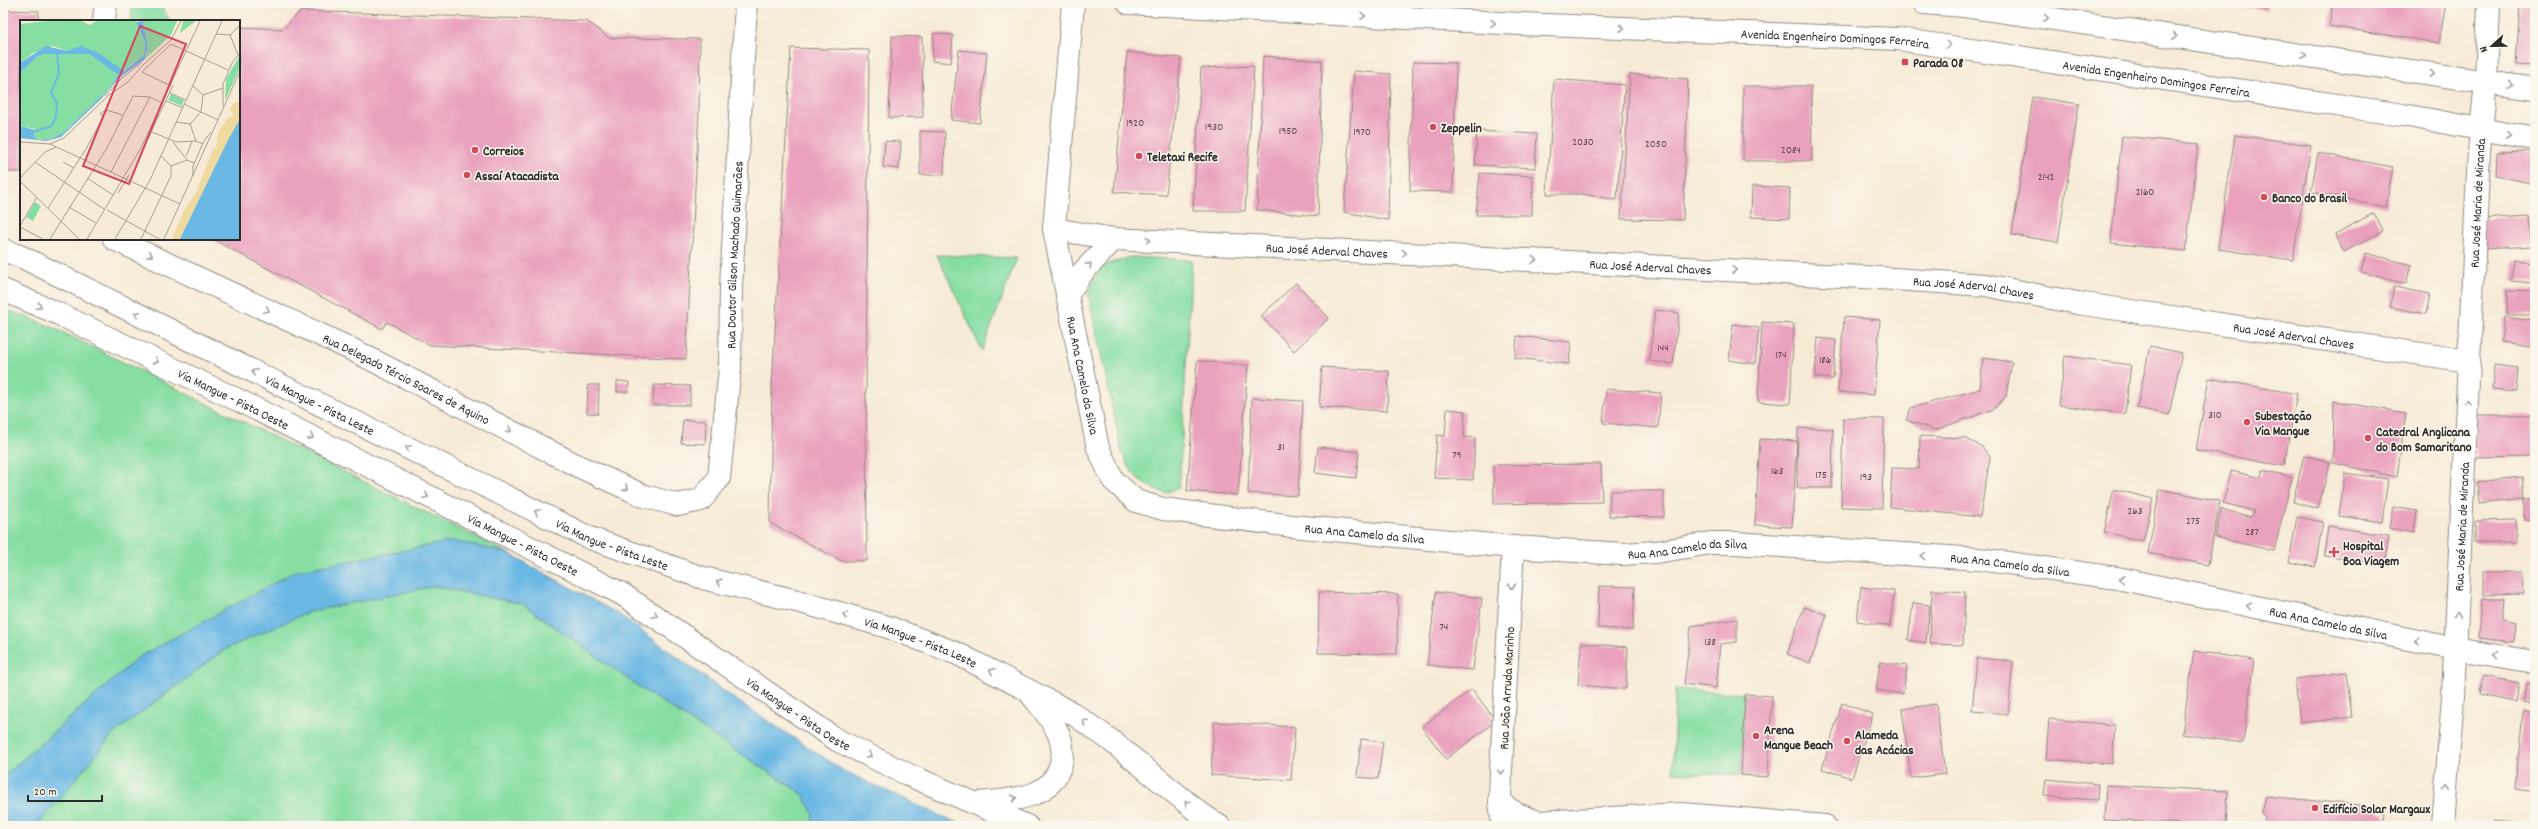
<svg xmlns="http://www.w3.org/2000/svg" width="2538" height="829" font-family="Dekko,sans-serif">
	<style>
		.green { fill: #86dea3; stroke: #588467 }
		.water { fill: #6ab8e4; stroke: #4a7288 }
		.building { fill: #eaa1be }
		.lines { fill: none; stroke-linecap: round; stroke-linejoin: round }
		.minor-casing { stroke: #918b81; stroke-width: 24 }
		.major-casing { stroke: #918b81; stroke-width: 24 }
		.minor { stroke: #fff; stroke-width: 22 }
		.major { stroke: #fff; stroke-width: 22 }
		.oneway { stroke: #a0a0a0 }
		.poi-dot { fill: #d1495b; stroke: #fbf7ec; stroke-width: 1.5 }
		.labels { text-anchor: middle; stroke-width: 3; stroke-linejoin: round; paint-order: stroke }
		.number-label { font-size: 11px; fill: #5b4850 }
		.street-label { font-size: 13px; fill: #2b2b2b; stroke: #fbf7ec }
		.poi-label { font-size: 13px; font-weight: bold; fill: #2b2b2b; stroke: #fbf7ec; text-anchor: start }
		.inset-river { fill: none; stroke: #6ab8e4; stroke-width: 2 }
		.inset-road { fill: none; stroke: #a59e92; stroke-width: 1 }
		.view { fill: #d1495b; fill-opacity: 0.15; stroke: #d1495b; stroke-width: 2 }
		.inset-edge { fill: none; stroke: #2b2b2b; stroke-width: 2 }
	</style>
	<rect width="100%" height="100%" fill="#fbf7ec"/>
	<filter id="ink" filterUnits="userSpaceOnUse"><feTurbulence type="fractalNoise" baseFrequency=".025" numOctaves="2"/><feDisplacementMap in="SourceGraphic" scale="8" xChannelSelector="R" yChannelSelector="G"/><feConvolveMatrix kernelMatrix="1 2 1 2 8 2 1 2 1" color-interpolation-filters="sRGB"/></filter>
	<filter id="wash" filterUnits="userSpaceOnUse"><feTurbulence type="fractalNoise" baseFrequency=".012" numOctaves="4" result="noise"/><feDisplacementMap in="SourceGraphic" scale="16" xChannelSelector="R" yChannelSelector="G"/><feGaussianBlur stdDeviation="0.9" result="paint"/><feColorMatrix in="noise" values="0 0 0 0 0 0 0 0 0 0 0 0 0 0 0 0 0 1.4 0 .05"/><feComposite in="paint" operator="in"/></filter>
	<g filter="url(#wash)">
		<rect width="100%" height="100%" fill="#f7ebd7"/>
		<path class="green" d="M137 3H160L170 21H131L132 5Z
			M937 255 1017 258 982 351Z
			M1131 257 1192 260 1179 488 1165 493C1139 482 1134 479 1122 453L1088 293 1101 266Z
			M3 308 52 327 508 553 453 541 139 657 3 777Z
			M434 586 523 604 642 689 803 794 813 814 812 826H37L113 734 225 649 308 612Z
			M1675 689 1745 694 1741 775 1673 772Z"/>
		<path class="water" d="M453 541 508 553 620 615 736 700 844 771 945 818 968 826H812L813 814 803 794 642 689 523 604 434 586 308 612 225 649 113 734 37 826H3V777L139 657 296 571Z"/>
		<g id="blocks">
			<path class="building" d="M2215 3H2266L2267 10 2215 4Z
				M2333 3H2446L2439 43 2329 26Z
				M2520 3H2535V66L2516 65Z
				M3 10 39 11 38 21H21V172H3Z
				M301 11 587 21 609 38 700 39 699 112 686 359 430 345 387 322 382 329 212 239H239V27L283 29Z
				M934 33 953 35 951 63 932 61Z
				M892 36 922 37 923 117 889 118Z
				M791 48 869 50 866 390 867 561H842L770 523 772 386Z
				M959 50 987 53 980 123 951 120Z
				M1127 52 1181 58 1166 195 1114 192Z
				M1263 56 1322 61 1318 216 1257 210Z
				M1413 62 1456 63 1453 192 1410 191Z
				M1254 66 1245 211H1193L1201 68Z
				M1354 71 1391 74 1388 220 1344 212Z
				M1630 74 1688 79 1683 220 1621 219Z
				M1554 79 1625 85 1617 200 1582 194H1547Z
				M1743 86H1811L1812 161H1743Z
				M2033 97 2079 104 2058 242 2012 235Z
				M920 131 945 132 944 175H920Z
				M1477 131 1537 134 1535 168 1475 165Z
				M2235 135 2311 145 2293 260 2218 249Z
				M2122 136 2198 144 2186 251 2111 243Z
				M885 141 901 142 899 169 883 167Z
				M2523 151 2535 153V184L2496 176 2497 152Z
				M2318 153 2393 167 2386 207 2311 192Z
				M1480 173 1533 176 1532 215H1476Z
				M1752 186 1790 188 1789 219 1751 217Z
				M2374 213 2383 231 2344 252 2335 234Z
				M2529 216 2531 246 2485 249 2482 219Z
				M2366 253 2411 265 2406 284 2361 272Z
				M2513 260 2535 262V283L2511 281Z
				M1296 283 1329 318 1294 351 1261 316Z
				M2394 287 2430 294 2426 314 2390 307Z
				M2507 290 2535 291V315H2507Z
				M1655 310 1679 313 1673 364 1649 361Z
				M1844 317 1880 320 1874 395 1838 392Z
				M2504 317 2534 321 2531 346 2501 342Z
				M1762 322 1794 324 1790 404 1758 402Z
				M1733 324 1759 328 1755 364 1729 360Z
				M1517 336 1571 342 1569 364 1515 358Z
				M1818 338 1836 340 1833 379 1815 377Z
				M2150 346 2182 353 2169 415 2137 408Z
				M2065 356 2131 365 2125 414 2059 405Z
				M1983 358 2012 362 2006 396 1994 409 1935 430 1906 420 1911 408 1980 389Z
				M1197 361 1248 365 1238 495 1187 491Z
				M2494 365 2518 368 2516 391 2492 389Z
				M1322 367 1389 371 1387 411 1319 407Z
				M2209 378 2297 394 2284 466 2196 450Z
				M617 381 629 382 628 392H617Z
				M588 385H599L598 414 587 413Z
				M654 385 690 386V405H653Z
				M1606 389 1661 393 1658 428 1603 423Z
				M1252 398 1303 401 1298 496 1248 493Z
				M2334 401 2406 413 2397 477 2333 463Z
				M1447 409 1465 411 1464 437 1475 438 1473 480 1434 478 1437 435 1445 436Z
				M2475 415H2533L2534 457 2476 458Z
				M1843 418 1884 419 1882 508 1841 507Z
				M683 420 706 421 705 444 681 443Z
				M1798 428 1833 429 1832 488H1797Z
				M1920 436 1965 438 1982 447 1990 457 1980 517 1890 507 1892 468 1919 469Z
				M1760 439 1797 441 1792 527 1755 525Z
				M1318 447 1359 452 1356 478 1315 473Z
				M2304 455 2330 462 2318 509 2293 502Z
				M1601 464 1602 502 1494 504 1493 465Z
				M2263 470 2292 477 2274 551 2215 537 2221 509 2252 517 2254 511 2223 503 2231 471 2261 478Z
				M2345 473 2388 479 2382 522 2339 516Z
				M2522 477 2524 498 2535 499V520L2524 519V498L2479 503 2477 482Z
				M2114 489 2153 499 2143 541 2104 532Z
				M2160 489 2220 501 2208 565 2148 553Z
				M1610 491H1664V517L1609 516Z
				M2393 507 2417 511 2414 533 2389 528Z
				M2297 517 2323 522 2315 567 2289 562Z
				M2516 520V543H2475V521Z
				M2328 526 2389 536 2384 565 2324 555Z
				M2484 572H2523L2524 594 2484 595Z
				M1599 586 1635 587 1633 630 1598 628Z
				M1861 587 1894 591 1890 626 1857 621Z
				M1932 590 1965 592 1963 645 1930 644Z
				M1319 592 1398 594 1397 654 1318 653Z
				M1436 592 1482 598 1473 670 1427 665Z
				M2482 599H2504L2502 619 2515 622 2513 642 2479 638Z
				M1913 603 1930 605 1926 643 1908 640Z
				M1804 607 1827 615 1810 663 1787 654Z
				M1737 619V642L1720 644 1716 688 1684 684 1691 626Z
				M1581 643 1628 647 1626 689 1578 685Z
				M2194 651 2254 660 2243 743 2182 734Z
				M1977 658 2013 661 2008 714 1972 711Z
				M1880 662 1907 666 1903 694 1876 690Z
				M2346 672 2352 717 2300 723 2295 679Z
				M2483 676 2519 683 2516 702 2480 695Z
				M2527 683 2535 685V705L2522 702Z
				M1472 689 1496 721 1446 759 1422 727Z
				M1745 694 1772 696 1768 777 1741 775Z
				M1842 703 1873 714 1852 778 1822 769Z
				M1936 704 1945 774 1911 778 1902 709Z
				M2523 711 2535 715V791L2515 788Z
				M2049 719 2115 725 2112 764 2046 759Z
				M1214 722 1295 727 1291 780 1211 775Z
				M1361 739 1383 742 1378 779 1357 777Z
				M2046 779 2098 784 2097 800 2044 796Z
				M2106 785 2228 791 2226 826 2104 820Z
				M2265 796 2359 805 2386 814 2384 826H2264L2265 817 2261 812Z
				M2494 821 2532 825 2531 826H2493Z"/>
		</g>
	</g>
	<g filter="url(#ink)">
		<use href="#blocks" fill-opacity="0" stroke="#918b81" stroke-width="1"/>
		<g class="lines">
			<defs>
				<g id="minor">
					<path id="s1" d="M1073 3 1054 229 1098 448 1113 480 1136 501 1163 509 1292 526 1513 547 1622 554 1656 552 1711 543H1735L1979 559 2117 578 2456 649 2535 662"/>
					<path d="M104 21 106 3"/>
					<path id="s2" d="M1054 229 1114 239 1863 277 1985 285 2077 303 2469 361"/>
					<path id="s3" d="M114 239 353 350 578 466 644 496 678 505 701 500 719 478 730 367 731 287 746 3"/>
					<path d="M1067 295 1083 272 1114 239"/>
					<path d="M1513 547 1501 770 1500 802C1512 813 1524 818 1539 822L1682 814 1825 826"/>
					<path d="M1500 802 1503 826"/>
					<path id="s4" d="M2443 826 2453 696 2479 151 2486 81 2489 3"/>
				</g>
				<g id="major">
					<path id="s5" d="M1128 3 1520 24 1898 39 2403 115 2535 139"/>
					<path d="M1924 3 1964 6 2535 89"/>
					<path id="s6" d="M3 250 22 257 590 538 703 578 797 601 888 627 958 654 1072 713 1109 739 1197 811 1219 826"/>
					<path id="s7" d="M3 290 59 314 246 404 622 594 837 740 911 776 1027 826"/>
					<path d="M977 803C1008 800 1052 801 1061 763 1064 754 1062 739 1057 731 1051 717 1039 705 1030 693"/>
				</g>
			</defs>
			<use href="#minor" class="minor-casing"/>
			<use href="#major" class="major-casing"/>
			<use href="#minor" class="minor"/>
			<use href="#major" class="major"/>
		</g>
		<defs><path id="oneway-chevron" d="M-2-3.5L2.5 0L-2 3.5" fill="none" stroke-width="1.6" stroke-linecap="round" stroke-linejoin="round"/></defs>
		<g class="oneway">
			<use href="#oneway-chevron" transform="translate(1363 16) rotate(3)"/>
			<use href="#oneway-chevron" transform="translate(2046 18) rotate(8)"/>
			<use href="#oneway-chevron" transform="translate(1493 23) rotate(3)"/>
			<use href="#oneway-chevron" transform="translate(1622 28) rotate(2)"/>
			<use href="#oneway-chevron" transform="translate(2175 36) rotate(8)"/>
			<use href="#oneway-chevron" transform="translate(1948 45) rotate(9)"/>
			<use href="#oneway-chevron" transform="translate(2304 55) rotate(8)"/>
			<use href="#oneway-chevron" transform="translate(2432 74) rotate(10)"/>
			<use href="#oneway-chevron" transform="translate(2511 85) rotate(9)"/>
			<use href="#oneway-chevron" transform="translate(2508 135) rotate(8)"/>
			<use href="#oneway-chevron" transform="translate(1148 240) rotate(3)"/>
			<use href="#oneway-chevron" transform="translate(1404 253) rotate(3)"/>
			<use href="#oneway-chevron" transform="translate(150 255) rotate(25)"/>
			<use href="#oneway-chevron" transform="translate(1534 260) rotate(3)"/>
			<use href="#oneway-chevron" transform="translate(1089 265) rotate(-49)"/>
			<use href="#oneway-chevron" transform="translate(1734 270) rotate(3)"/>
			<use href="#oneway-chevron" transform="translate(39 306) rotate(23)"/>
			<use href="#oneway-chevron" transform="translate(267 310) rotate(25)"/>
			<use href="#oneway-chevron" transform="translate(137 314) rotate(-154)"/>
			<use href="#oneway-chevron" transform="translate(156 361) rotate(26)"/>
			<use href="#oneway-chevron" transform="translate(254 372) rotate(-154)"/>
			<use href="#oneway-chevron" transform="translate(2467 402) rotate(-87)"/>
			<use href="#oneway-chevron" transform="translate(509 430) rotate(27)"/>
			<use href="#oneway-chevron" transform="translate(311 437) rotate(27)"/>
			<use href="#oneway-chevron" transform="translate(408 448) rotate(-154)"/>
			<use href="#oneway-chevron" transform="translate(626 488) rotate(25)"/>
			<use href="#oneway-chevron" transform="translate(426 496) rotate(27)"/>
			<use href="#oneway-chevron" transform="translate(537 512) rotate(-154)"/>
			<use href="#oneway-chevron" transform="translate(1923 556) rotate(-176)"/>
			<use href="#oneway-chevron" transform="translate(2122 579) rotate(-169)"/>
			<use href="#oneway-chevron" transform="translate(719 582) rotate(-166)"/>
			<use href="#oneway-chevron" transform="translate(1512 586) rotate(92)"/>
			<use href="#oneway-chevron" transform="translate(2249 606) rotate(-168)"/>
			<use href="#oneway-chevron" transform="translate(655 615) rotate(32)"/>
			<use href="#oneway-chevron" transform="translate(845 615) rotate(-164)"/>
			<use href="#oneway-chevron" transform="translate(2457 615) rotate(-87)"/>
			<use href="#oneway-chevron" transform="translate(2417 641) rotate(-168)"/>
			<use href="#oneway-chevron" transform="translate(2496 655) rotate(-171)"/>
			<use href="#oneway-chevron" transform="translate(992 671) rotate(-153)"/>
			<use href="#oneway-chevron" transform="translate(1085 722) rotate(-145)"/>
			<use href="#oneway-chevron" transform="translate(869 755) rotate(26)"/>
			<use href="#oneway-chevron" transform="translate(1501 772) rotate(92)"/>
			<use href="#oneway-chevron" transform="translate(2446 787) rotate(-86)"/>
			<use href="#oneway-chevron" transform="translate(1014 798) rotate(-11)"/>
			<use href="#oneway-chevron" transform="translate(1187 803) rotate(-141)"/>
		</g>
	</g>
	<g class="poi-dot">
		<rect x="1901" y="58" width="8" height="8" rx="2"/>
		<circle cx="1433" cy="127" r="4"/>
		<circle cx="475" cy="150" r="4"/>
		<circle cx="1139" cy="156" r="4"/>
		<circle cx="467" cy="175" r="4"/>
		<circle cx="2264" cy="197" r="4"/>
		<circle cx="2247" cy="422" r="4"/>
		<circle cx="2368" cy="438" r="4"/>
		<path d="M2332 546h4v4h4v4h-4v4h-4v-4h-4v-4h4z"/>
		<circle cx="1756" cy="736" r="4"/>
		<circle cx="1847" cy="741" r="4"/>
		<circle cx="2315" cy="808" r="4"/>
	</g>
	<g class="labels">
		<g class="number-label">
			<text x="1135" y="126">1920</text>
			<text x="1214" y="130">1930</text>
			<text x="1288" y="134">1950</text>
			<text x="1362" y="135">1970</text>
			<text x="1583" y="145">2030</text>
			<text x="1656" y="147">2050</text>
			<text x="1791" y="153">2084</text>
			<text x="2046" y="180">2142</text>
			<text x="2145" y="195">2160</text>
			<text x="1663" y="351">144</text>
			<text x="1781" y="358">174</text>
			<text x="1825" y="363">186</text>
			<text x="2215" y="418">310</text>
			<text x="1281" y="450">31</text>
			<text x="1457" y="458">79</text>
			<text x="1777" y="474">163</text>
			<text x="1821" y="478">175</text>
			<text x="1866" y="480">193</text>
			<text x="2135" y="514">263</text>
			<text x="2193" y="524">275</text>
			<text x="2252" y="535">287</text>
			<text x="1444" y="630">74</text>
			<text x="1710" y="645">138</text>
		</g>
		<g class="street-label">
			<text dy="5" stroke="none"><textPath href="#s5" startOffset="708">Avenida Engenheiro Domingos Ferreira</textPath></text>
			<text dy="5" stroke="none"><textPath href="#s5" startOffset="1032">Avenida Engenheiro Domingos Ferreira</textPath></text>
			<text dy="5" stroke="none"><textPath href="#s4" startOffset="624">Rua José Maria de Miranda</textPath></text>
			<text dy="5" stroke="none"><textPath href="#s2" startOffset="274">Rua José Aderval Chaves</textPath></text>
			<text dy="5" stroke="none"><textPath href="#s3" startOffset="900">Rua Doutor Gilson Machado Guimarães</textPath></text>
			<text dy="5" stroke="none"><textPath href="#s2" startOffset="598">Rua José Aderval Chaves</textPath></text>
			<text dy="5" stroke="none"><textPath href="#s2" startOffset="922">Rua José Aderval Chaves</textPath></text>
			<text dy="5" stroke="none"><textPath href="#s2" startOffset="1246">Rua José Aderval Chaves</textPath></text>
			<text dy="5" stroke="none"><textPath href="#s1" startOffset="376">Rua Ana Camelo da Silva</textPath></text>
			<text dy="5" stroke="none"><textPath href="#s3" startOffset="324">Rua Delegado Tércio Soares de Aquino</textPath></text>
			<text dy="5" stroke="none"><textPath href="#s7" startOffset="255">Via Mangue - Pista Oeste</textPath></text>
			<text dy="5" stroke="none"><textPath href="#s6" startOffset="353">Via Mangue - Pista Leste</textPath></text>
			<text dy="5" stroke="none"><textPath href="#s4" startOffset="300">Rua José Maria de Miranda</textPath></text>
			<text dy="5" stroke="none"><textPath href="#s1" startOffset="748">Rua Ana Camelo da Silva</textPath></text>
			<text dy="5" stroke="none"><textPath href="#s6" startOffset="677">Via Mangue - Pista Leste</textPath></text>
			<text dy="5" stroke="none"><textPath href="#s7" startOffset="579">Via Mangue - Pista Oeste</textPath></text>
			<text dy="5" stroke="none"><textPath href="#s1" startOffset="1072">Rua Ana Camelo da Silva</textPath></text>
			<text dy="5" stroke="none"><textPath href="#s1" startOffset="1396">Rua Ana Camelo da Silva</textPath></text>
			<text dy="5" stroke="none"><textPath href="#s1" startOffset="1720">Rua Ana Camelo da Silva</textPath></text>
			<text dy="5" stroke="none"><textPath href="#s6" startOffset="1001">Via Mangue - Pista Leste</textPath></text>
			<text transform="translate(1506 688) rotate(-87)" y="5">Rua João Arruda Marinho</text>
			<text dy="5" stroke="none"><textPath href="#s7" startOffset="903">Via Mangue - Pista Oeste</textPath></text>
		</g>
		<g class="poi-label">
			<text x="1913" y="67">Parada 08</text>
			<text x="1441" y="132">Zeppelin</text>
			<text x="483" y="155">Correios</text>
			<text x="1147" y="161">Teletaxi Recife</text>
			<text x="475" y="180">Assaí Atacadista</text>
			<text x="2272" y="202">Banco do Brasil</text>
			<text x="2255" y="420">Subestação<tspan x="2255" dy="15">Via Mangue</tspan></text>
			<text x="2376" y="436">Catedral Anglicana<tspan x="2376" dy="15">do Bom Samaritano</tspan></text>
			<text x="2343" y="550">Hospital<tspan x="2343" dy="15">Boa Viagem</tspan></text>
			<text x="1764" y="734">Arena<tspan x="1764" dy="15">Mangue Beach</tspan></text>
			<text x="1855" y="739">Alameda<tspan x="1855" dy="15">das Acácias</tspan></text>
			<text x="2323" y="813">Edifício Solar Margaux</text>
		</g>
	</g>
	<g transform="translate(20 20)">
		<rect width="220" height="220" fill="#f7ebd7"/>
		<path d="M29 1H62L69 5 77 1H116L125 22 124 35 103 51 64 27 47 31 33 26 13 33 0 43V4ZM123 1H157L151 15 124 40 128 28ZM163 1H176L160 13ZM25 34H69L98 55 89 69 44 112 31 119 18 120 14 116 15 109 0 106V53L18 36ZM220 35V48L205 80 206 59ZM151 74 164 80 162 86 148 80ZM15 182 21 186 13 201 6 197Z" fill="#86dea3"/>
		<path d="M220 81V99L160 219H152L165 189 176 173 193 129 196 128 198 113 208 97 214 96 210 89 213 84Z" fill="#eeda9e"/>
		<path d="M123 1 128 28 124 40 99 58 82 78 41 117 26 121 0 118V106L15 110 14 116 18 120 31 119 44 112 89 69 98 55 69 34H25L18 36 0 53V43L26 26 47 31 61 26 80 34 104 51 124 35 125 22 116 2ZM220 99V219H160L208 120Z" fill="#6ab8e4"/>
		<path class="inset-river" d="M13 112 32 106 36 97 37 83 31 73 39 53 37 32"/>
		<path class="inset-road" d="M196 14 210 15 220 5M210 15 218 35M151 66 122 52 151 24 208 50M150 73 166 80M183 75 203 68M85 76 103 57 121 43M146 81 163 88M164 84 198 100M203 86V64L212 43 220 33M84 97 80 94 87 89M156 102 170 104 181 92 183 75 173 66M170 104 176 121M132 112 156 122 176 121 183 124M128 119 153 65M0 122 30 124 44 118 89 75 108 62 123 45 151 20 161 1M153 122 167 140 174 143M30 124 160 184M166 136 172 122M15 142 84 189M43 142 54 148M151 146 167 140M91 152 130 77M173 156V146L184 121 191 112M0 158 25 132 36 127M67 158 93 175M0 161 59 219M98 173 109 155M49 187 76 203M28 188 66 129 87 90 102 95M87 190 139 219M0 206 17 177M0 207 23 219M30 219 87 128 113 76 130 77 142 83M67 219 121 128 180 1M95 219 130 160 202 1M121 219 151 156V146L141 136M144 219 220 51"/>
		<path class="view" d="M120 6 166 24 109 164 63 146Z"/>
		<rect width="220" height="220" class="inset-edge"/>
	</g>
	<rect width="2538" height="829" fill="none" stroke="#fbf7ec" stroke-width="16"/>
	<g transform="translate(2492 46) rotate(248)" stroke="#fbf7ec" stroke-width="3" paint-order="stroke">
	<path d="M0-3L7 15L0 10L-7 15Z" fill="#2b2b2b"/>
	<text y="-6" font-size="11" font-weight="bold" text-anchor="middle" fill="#2b2b2b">N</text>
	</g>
	<path d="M28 795v6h74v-6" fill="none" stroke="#2b2b2b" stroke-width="2"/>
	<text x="34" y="795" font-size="12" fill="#2b2b2b" stroke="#fbf7ec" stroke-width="3" paint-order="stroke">20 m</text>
</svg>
